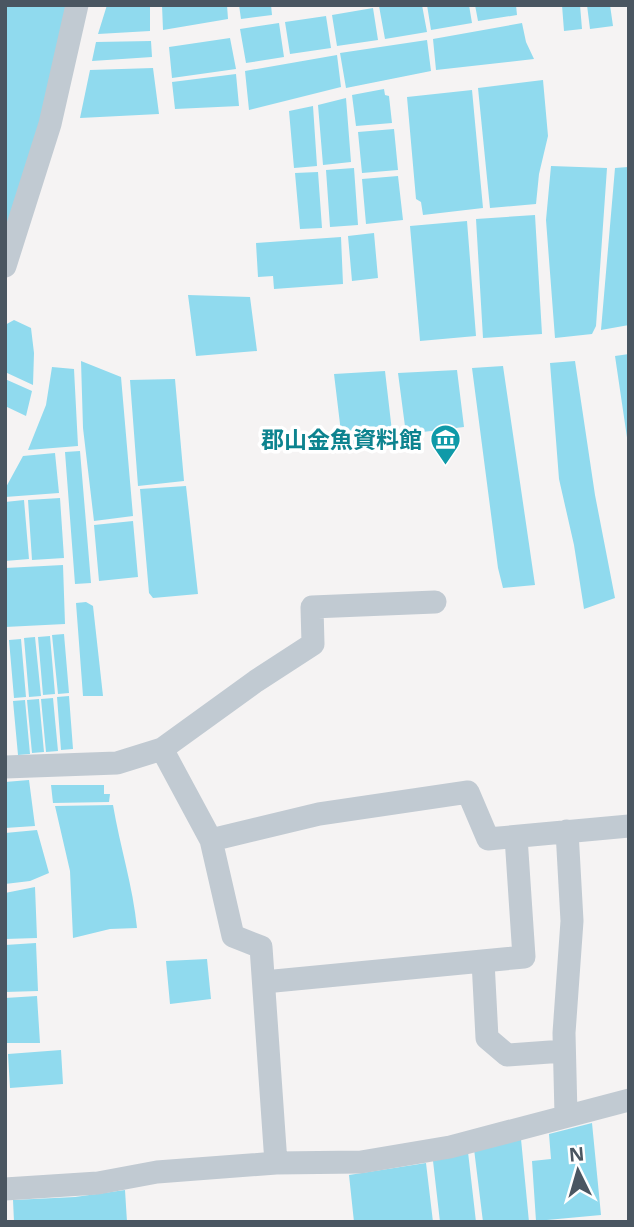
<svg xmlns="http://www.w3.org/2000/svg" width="634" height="1227" font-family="'Noto Sans','Noto Sans JP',sans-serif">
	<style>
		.water { fill: #90daee }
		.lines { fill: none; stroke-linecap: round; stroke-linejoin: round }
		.street { stroke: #c1cad2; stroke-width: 23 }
		.labels { text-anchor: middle; stroke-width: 7; stroke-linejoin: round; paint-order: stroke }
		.culture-label { font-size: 23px; font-weight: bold; fill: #0d838f; stroke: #fff; text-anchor: end }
	</style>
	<rect width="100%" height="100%" fill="#f5f3f3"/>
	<path class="water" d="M5 5H67L45 122 5 252Z
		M107 5H150V31L98 34Z
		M162 5H227L228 19 163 30Z
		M239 5H271L272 15 241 19Z
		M422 5 427 32 385 39 379 6Z
		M427 5H469L472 23 431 30Z
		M475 5H516L517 15 478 21Z
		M562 5H580L582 29 564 31Z
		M587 5H610L613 26 590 29Z
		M373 8 378 40 337 46 332 15Z
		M326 16 331 48 290 54 285 22Z
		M279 23 284 57 246 63 240 29Z
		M522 23 526 42 534 59 436 70 433 39Z
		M230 38 236 69 172 78 169 47Z
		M427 40 431 71 346 88 340 53Z
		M151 41 152 57 92 61 96 42Z
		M337 55 341 87 249 110 245 71Z
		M153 68 159 114 80 118 90 70Z
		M236 74 239 106 175 109 172 82Z
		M543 80 548 136 539 174 536 204 490 208 478 88Z
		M384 89 385 95 389 96 392 123 356 126 352 95Z
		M472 90 483 208 423 215 421 202 416 199 407 97Z
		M346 98 351 162 323 165 318 105Z
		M313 106 317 166 294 168 289 111Z
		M394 129 398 170 362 173 358 132Z
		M551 166 607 168 596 326 592 334 555 338 546 220Z
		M628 167 629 325 601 330 615 168Z
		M354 168 358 225 330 227 326 170Z
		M318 172 322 228 300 229 295 173Z
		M398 176 403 220 366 224 362 179Z
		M535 215 542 334 483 338 476 219Z
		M467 221 476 336 420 341 410 226Z
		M374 233 378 278 352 281 348 236Z
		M341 237 343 284 274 289 273 276 258 277 256 243Z
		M188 295 250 297 257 351 196 356Z
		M14 320 31 328 34 353 33 385 5 372V325Z
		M629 354V451L615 356Z
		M81 361 121 377 133 516 94 521 83 428Z
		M575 361 595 495 615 598 584 609 574 545 559 479 550 363Z
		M503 366 535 585 503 588 498 568 472 368Z
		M52 367 74 369 78 446 28 450 46 405Z
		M457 370 464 427 406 434 398 373Z
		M385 371 393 440 343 449 334 374Z
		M5 379 32 391 26 416 5 406Z
		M175 379 184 481 138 486 130 380Z
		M80 451 91 583 75 584 65 452Z
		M55 453 59 493 5 497V489L23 456Z
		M186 486 198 594 153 598 149 593 140 489Z
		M60 498 64 558 32 560 28 500Z
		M24 500 29 559 5 561V502Z
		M133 521 138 577 99 581 94 525Z
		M63 565 65 624 5 627V568Z
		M86 602 93 606 103 696H83L76 603Z
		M64 634 69 693 58 694 52 635Z
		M50 636 55 694 43 695 38 637Z
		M35 637 41 696 29 697 24 638Z
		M21 639 26 697 14 698 9 640Z
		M69 696 73 749 61 750 57 697Z
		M53 698 58 751 46 752 41 699Z
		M39 699 44 752 32 753 27 700Z
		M25 700 30 754 18 755 13 701Z
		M29 780 35 826 5 828V782Z
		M51 785H104V794H110L109 802 53 803Z
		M113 805C120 847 133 886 137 928L110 929 73 938 70 871 55 806Z
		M37 830 49 873 30 881 5 884V833Z
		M35 887 37 938 5 939V893Z
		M36 943 38 991 5 992V945Z
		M207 959 211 999 170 1004 166 961Z
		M37 996 40 1043H5V998Z
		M61 1050 63 1084 10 1088 8 1054Z
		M592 1123 601 1215 536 1221 532 1161 551 1159 549 1134Z
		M521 1139 529 1222H483L474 1149Z
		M468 1152 476 1222H440L433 1161Z
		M426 1163 433 1222H354L349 1175Z
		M125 1190 127 1222H14L13 1200 75 1197Z"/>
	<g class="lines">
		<path class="street" d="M5 266 50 124 77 5
			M162 749 256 681 313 644 312 607 435 602
			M5 767 117 763 162 749 211 840 233 936 261 947 276 1163
			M211 840 319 814 468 792 488 839 629 826
			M483 961 487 1038 507 1055 564 1051
			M264 982 524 957 516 837
			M566 1115 564 1033 572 921 567 831
			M5 1189 98 1183 157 1172 276 1163 361 1162 450 1147 629 1100"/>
	</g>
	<defs>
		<symbol id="museum-pin" viewBox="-11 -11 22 30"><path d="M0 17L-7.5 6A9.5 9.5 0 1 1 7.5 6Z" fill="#0f9aa8" stroke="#fff"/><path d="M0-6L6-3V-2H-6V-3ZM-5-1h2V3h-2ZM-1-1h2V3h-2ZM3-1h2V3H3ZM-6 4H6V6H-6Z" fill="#fff"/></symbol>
	</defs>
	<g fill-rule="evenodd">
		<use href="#museum-pin" x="428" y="422" width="35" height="47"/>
	</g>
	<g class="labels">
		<g class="culture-label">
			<text x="422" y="448">郡山金魚資料館</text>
		</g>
	</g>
	<rect width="634" height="1227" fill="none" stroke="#4a5661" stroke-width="14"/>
	<g transform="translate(578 1171) rotate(355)" stroke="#ffffff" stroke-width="5" paint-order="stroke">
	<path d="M0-5L12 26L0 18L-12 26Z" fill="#4a5661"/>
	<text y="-10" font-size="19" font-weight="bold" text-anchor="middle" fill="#4a5661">N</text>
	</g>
</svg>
